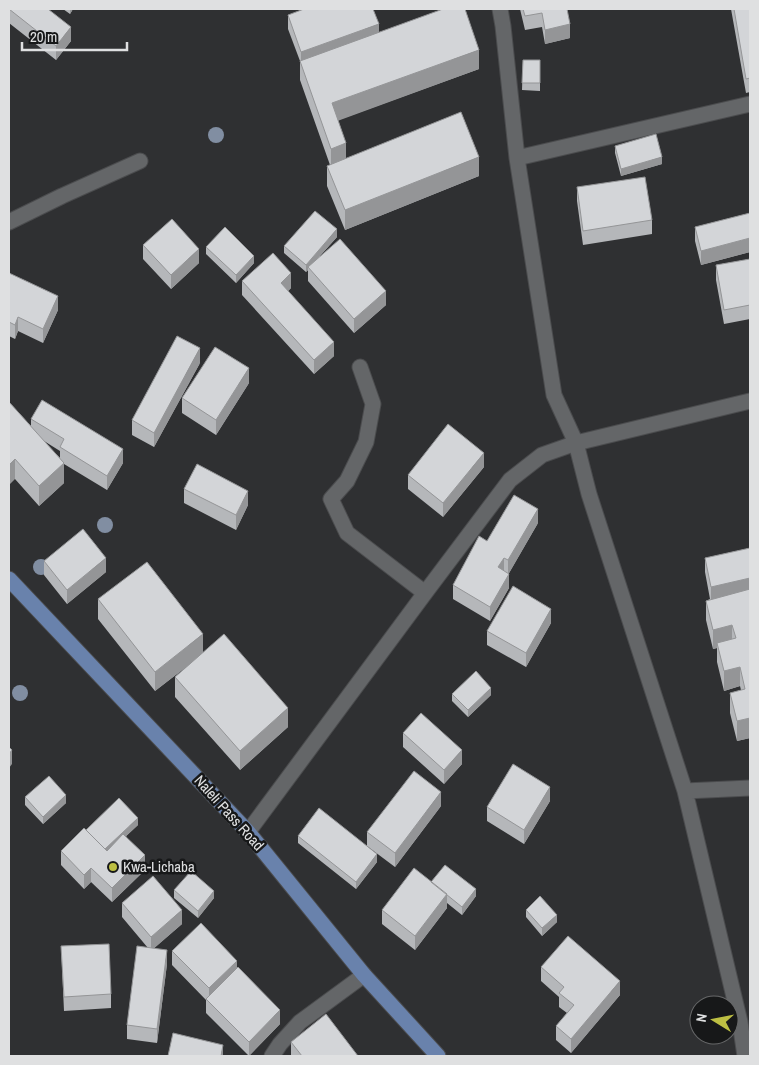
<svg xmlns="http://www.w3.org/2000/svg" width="759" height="1065" font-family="'Archivo Narrow',sans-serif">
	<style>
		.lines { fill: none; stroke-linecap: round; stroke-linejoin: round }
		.minor-casing { stroke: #4b4c4e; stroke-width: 17 }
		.major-casing { stroke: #4b4c4e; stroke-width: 17 }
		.minor { stroke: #646668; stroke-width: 15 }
		.major { stroke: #6982ac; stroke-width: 15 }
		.tree { fill: #818ea2 }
		.wall { fill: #b5b7ba; fill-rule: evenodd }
		.shaded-wall { fill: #949597 }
		.building { fill: #d3d5d8; stroke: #949597 }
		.poi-dot { fill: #bdbf43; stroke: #171819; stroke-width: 2 }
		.labels { text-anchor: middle; stroke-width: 5; stroke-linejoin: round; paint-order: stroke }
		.street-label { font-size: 15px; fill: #dfe0e1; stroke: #171819 }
		.poi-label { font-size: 15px; fill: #dfe0e1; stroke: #171819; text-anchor: start }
	</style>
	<rect width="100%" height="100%" fill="#2f3032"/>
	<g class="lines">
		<defs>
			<path id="minor" d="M500 9 503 26 517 158 554 395 576 443 589 494 685 791 740 1022 745 1056
				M517 158 750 104
				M9 222 62 196 140 161
				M360 367 373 404 366 442 347 481 331 499 347 533 425 593
				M685 791 750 788
				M248 832 425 593 510 480 542 455 576 443 750 401
				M272 1056 280 1044 300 1022 364 975"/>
			<path id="major" d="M9 579 248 832 364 975 438 1056"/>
		</defs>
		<use href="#minor" class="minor-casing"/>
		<use href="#major" class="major-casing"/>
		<use href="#minor" class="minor"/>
		<use href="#major" class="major"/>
	</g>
	<g class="tree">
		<circle cx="216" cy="135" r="8"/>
		<circle cx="105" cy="525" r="8"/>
		<circle cx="41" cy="567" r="8"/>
		<circle cx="20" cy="693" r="8"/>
	</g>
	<path class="wall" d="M9 9 71 41 56 60 9 23Z
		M63 9H73L70 14Z
		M520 9H567L570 38 545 44 542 27 525 30Z
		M731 9H750V92L746 93Z
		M288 15 379 32 479 69 338 120 346 158 479 176 345 230 327 186V166L330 165 300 80V61L288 29Z
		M523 60H540V91L522 90Z
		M615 146 662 164 621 176 615 153Z
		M577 187 652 220V234L583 245 577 201Z
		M750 213V252L701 265 695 241V227Z
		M337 237 320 256 386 305 354 333 308 281V270L306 272 284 253V246Z
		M143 245 199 263 171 289 143 259Z
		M206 247 254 263 236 283 206 254Z
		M750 259V319L724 324 716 280V265Z
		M9 273 58 310 43 343 18 331 15 339 9 336Z
		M242 281 291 288 288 291 334 356 314 374 242 295Z
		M200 363 154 447 132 435V420Z
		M249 383 216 435 182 413V398Z
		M9 402 31 426V419L123 463 107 490 64 464V483L39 506 15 479ZM44 441 60 451V458Z
		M484 467 443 517 408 489V475Z
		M184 489 248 505 236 530 184 503Z
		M538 523 509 573V588L490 621 453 599V585L487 541Z
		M750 548V738L737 741 730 713V693L741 690 740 686 724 691 717 662V648L713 649 706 620V601L710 599 705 572V558Z
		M44 561 106 572 67 604 44 575Z
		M98 599 203 653 288 727 240 770 175 697V677L195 660 155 691 98 619Z
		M551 623 526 667 487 645V631Z
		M452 694 491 695 468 717 452 701Z
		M403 733 462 764 444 784 403 747Z
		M25 797 66 803 43 824 25 805Z
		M550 801 524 844 487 821V807Z
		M441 806 395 867 367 846V832Z
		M138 825 126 836 145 870 112 902 91 882 84 889 61 865V851L86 830Z
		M298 836 377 862 356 889 298 843Z
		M431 882 476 896 462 915 447 903V908L415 950 382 924V910Z
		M174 890 214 898 198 918 174 898Z
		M122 903 182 924 154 948 167 964 157 1043 127 1039V1025L148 948 122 917Z
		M526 910 557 922 542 936 526 917Z
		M61 946 111 994V1008L64 1011Z
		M172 951 237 968 280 1024 249 1056 206 1013V1000L172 965Z
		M541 967 620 995 571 1053 556 1040V1026L567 1013 559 1007V997L541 981Z
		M291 1042 358 1056H291Z"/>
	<path class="shaded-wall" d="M70 9H73L70 14Z
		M379 24V38L301 66V52Z
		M570 24V38L545 44V30Z
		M71 27V41L56 60V46Z
		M479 50V69L332 123V103Z
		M346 143V163L331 168V149Z
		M479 157V176L345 230V210Z
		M662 157V164L621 176V169Z
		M337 229V237L309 268 308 267V270L306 272V265Z
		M750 238V252L701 265V251Z
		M199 249V263L171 289V275Z
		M254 256V263L236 283V275Z
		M291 273V288L281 298V283Z
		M386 291V305L354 333V319Z
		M58 296V310L43 343V329Z
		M18 317V331L15 339V325Z
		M334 342V356L314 374V360Z
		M200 348V363L154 447V433Z
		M249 368V383L216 435V420Z
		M123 449V463L107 490V476Z
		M484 453V467L443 517V503Z
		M15 459V479L9 485V465Z
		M64 463V483L39 506V486Z
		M248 491V505L236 530V515Z
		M538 509V523L508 575V560Z
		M106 558V572L67 604V590Z
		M504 558V572L498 567Z
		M509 574V588L490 621V607Z
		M750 578V592L711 601V587Z
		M551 609V623L526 667V653Z
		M732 625V645L717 643V648L713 649V630Z
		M203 634V654L155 691V672Z
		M740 667V686L724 691V671Z
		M491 688V695L468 717V710Z
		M288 708V727L240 770V751Z
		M750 718V738L737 741V721Z
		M12 750V764L9 768V754Z
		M462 750V764L444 784V770Z
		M550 787V801L524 844V830Z
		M441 792V806L395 867V853Z
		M66 795V803L43 824V817Z
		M138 818V825L105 856V849Z
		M377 854V862L356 889V882Z
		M145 855V870L112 902V888Z
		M91 868V882L84 889V875Z
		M476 889V896L462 915V907Z
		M214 891V898L198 918V911Z
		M447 894V908L415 950V936Z
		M182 910V924L151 951V937Z
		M557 915V922L542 936V928Z
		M167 950V964L157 1043V1029Z
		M237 961V975L209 1002V988Z
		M620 981V995L571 1053V1039Z
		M280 1010V1024L249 1056V1042Z
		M223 1045V1056H221Z"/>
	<path class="building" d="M9 9H48L71 27 56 46Z
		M304 9H373L379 24 301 52 288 15Z
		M443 9H465L479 50 332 103 346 143 331 149 300 61Z
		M523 9H567L570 24 545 30 542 13 525 16Z
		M734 9H750V78L746 79Z
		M523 60H540V83H522Z
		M461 112 479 157 345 210 327 166Z
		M656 134 662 157 621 169 615 146Z
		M645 177 652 220 583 231 577 187Z
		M315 211 337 229 306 265 284 246Z
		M750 213V238L701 251 695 227Z
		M172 219 199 249 171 275 143 245Z
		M225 227 254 256 236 275 206 247Z
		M340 239 386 291 354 319 308 267Z
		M273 253 291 273 281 283 334 342 314 360 242 281Z
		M750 259V305L724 310 716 265Z
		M9 273 58 296 43 329 18 317 15 325 9 322Z
		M177 336 200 348 154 433 132 420Z
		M215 347 249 368 216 420 182 398Z
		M42 400 123 449 107 476 60 447 64 439 31 419Z
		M9 402 64 463 39 486 15 459 9 465Z
		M448 424 484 453 443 503 408 475Z
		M197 464 248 491 236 515 184 489Z
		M514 495 538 509 508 560 504 558 498 567 509 574 490 607 453 585 479 536 487 541Z
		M83 529 106 558 67 590 44 561Z
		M750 548V578L711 587 705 558Z
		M147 562 203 634 155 672 98 599Z
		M513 586 551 609 526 653 487 631Z
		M750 589V718L737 721 730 693 745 689 740 667 724 671 717 643 736 638 732 625 713 630 706 601Z
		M224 634 288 708 240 751 175 677Z
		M476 671 491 688 468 710 452 694Z
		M421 713 462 750 444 770 403 733Z
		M9 747 12 750 9 754Z
		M513 764 550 787 524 830 487 807Z
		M414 771 441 792 395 853 367 832Z
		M49 776 66 795 43 817 25 797Z
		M119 798 138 818 105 849 86 830Z
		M319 808 377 854 356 882 298 836Z
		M84 828 107 851 123 834 145 855 112 888 91 868 84 875 61 851Z
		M445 865 476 889 462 907 431 882Z
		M414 868 447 894 415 936 382 910Z
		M191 871 214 891 198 911 174 890Z
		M153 876 182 910 151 937 122 903Z
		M540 896 557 915 542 928 526 910Z
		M201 923 237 961 209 988 172 951Z
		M568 936 620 981 571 1039 556 1026 574 1005 559 993 564 987 541 967Z
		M109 944 111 994 64 997 61 946Z
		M137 946 167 950 157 1029 127 1025Z
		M238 967 280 1010 249 1042 206 999Z
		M326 1014 358 1056H302L291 1042Z
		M173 1033 223 1045 221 1056H168Z"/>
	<circle class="poi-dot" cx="113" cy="867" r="5"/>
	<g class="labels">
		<g class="street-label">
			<text transform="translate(229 813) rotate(48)" y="5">Naleli Pass Road</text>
		</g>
		<g class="poi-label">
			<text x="123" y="872">Kwa-Lichaba</text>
		</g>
	</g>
	<rect width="759" height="1065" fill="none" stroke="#dfe0e1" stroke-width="20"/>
	<g transform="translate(714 1020) rotate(280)"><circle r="24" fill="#171819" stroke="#676869"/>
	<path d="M0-4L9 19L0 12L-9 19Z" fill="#bdbf43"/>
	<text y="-8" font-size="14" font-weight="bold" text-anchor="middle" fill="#dfe0e1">N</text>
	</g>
	<path d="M22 42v8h105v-8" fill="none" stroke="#dfe0e1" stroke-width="2.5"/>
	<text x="30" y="42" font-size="15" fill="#dfe0e1" stroke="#171819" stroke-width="4" paint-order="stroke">20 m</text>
</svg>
